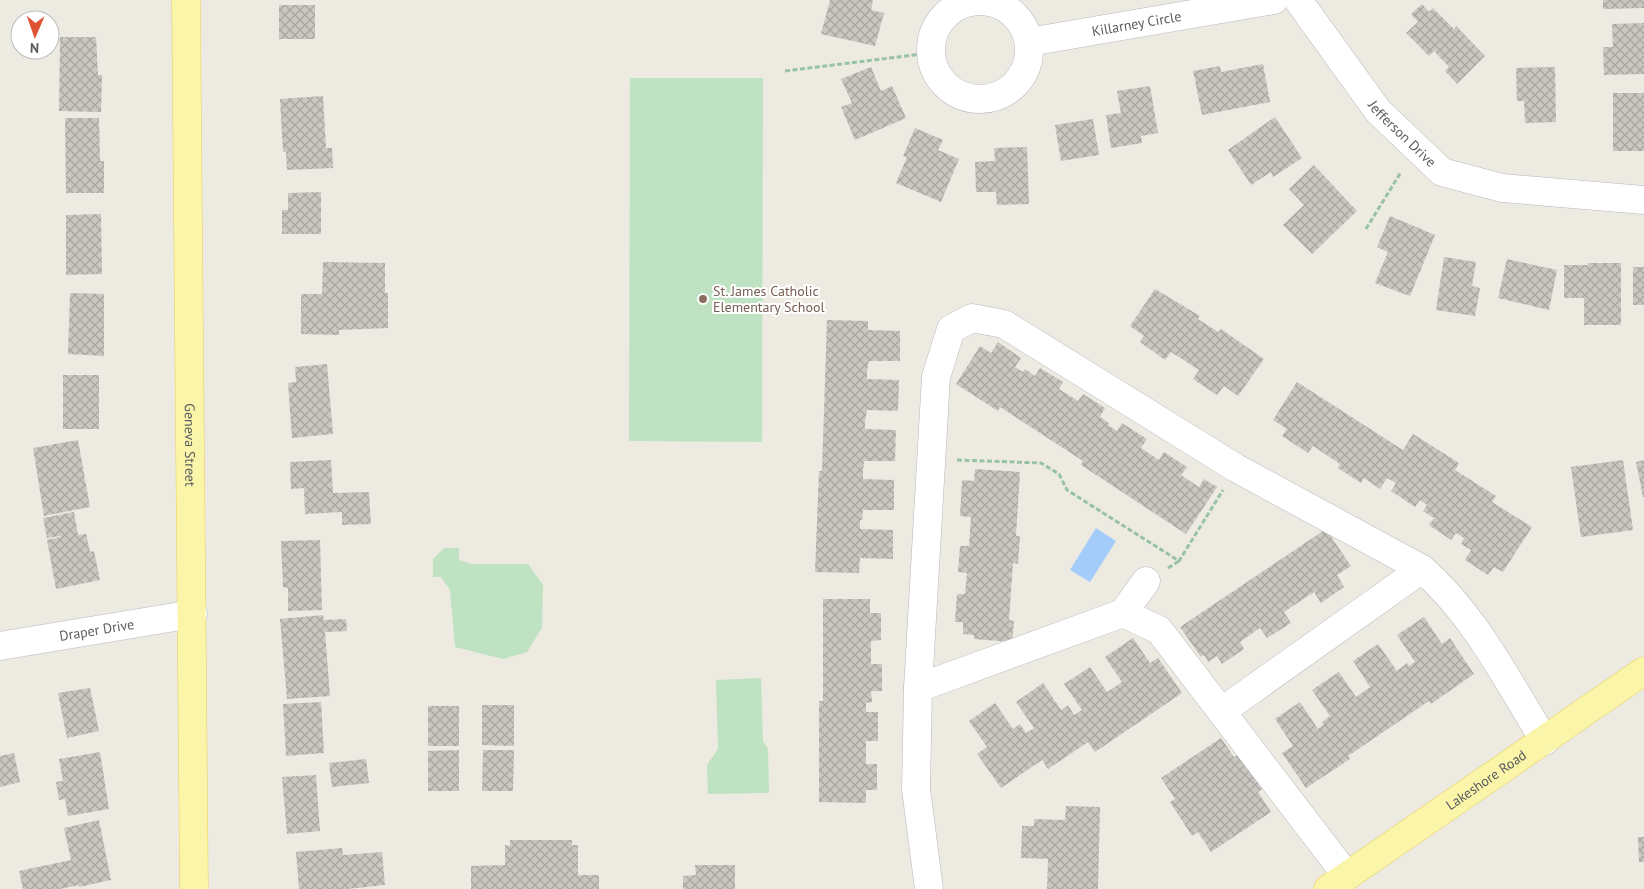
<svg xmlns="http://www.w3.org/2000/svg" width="1644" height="889" font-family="'PT Sans',sans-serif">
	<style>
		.green { fill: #bee2c2 }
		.water { fill: #a3ccfa }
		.building { fill: url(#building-cross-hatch) }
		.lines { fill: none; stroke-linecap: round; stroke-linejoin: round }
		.minor-casing { stroke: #b7b8bd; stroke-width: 29 }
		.major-casing { stroke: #e9cf5d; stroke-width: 29 }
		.path { stroke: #98c2a8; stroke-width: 3; stroke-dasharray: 5 2.5; stroke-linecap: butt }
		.minor { stroke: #fff; stroke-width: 28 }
		.major { stroke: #faf5a8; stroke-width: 28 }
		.education-dot { fill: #8d6e63; stroke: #fff; stroke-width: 2 }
		.labels { text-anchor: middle; stroke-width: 4; stroke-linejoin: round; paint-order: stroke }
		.street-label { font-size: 14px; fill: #5a5c61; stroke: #fff }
		.education-label { font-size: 14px; fill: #785e54; stroke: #fff; text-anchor: start }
	</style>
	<defs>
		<pattern id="building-cross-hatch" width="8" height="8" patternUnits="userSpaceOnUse" patternTransform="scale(1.25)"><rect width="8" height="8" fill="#c9c7c0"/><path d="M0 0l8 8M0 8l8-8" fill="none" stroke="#a6a59f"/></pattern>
	</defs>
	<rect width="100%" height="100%" fill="#eceae1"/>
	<path class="green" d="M630 78H763L762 442 629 441Z
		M444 548H459V560L471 564H528L543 585 542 628 527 652 503 659 455 647 450 590 441 577H433V559Z
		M761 678 763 741 768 749 769 793 708 794 707 765 718 749 716 680Z"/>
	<path class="water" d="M1096 528 1116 541 1090 582 1070 570Z"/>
	<path class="building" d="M830 0H873L871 10 884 13 875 46 821 34Z
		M1603 0H1644V8L1603 9Z
		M1422 4 1429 12 1433 8 1454 29 1456 26 1485 56 1457 84 1445 71 1449 67 1434 51 1429 56 1406 33 1418 22 1411 14Z
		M279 5H315V39H279Z
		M1644 23V74L1604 75 1603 47H1613L1612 24Z
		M60 37H96L98 75H102L101 112 59 111Z
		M1263 64 1270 102 1202 115 1193 71 1220 66 1221 72Z
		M871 67 881 91 892 86 906 118 855 140 841 107 852 103 841 79Z
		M1555 67 1556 122 1525 123 1524 101H1517L1516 68Z
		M1150 86 1158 133 1141 136 1142 143 1111 148 1106 115 1121 113 1117 91Z
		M1613 93H1644V151H1613Z
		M323 96 326 148H332L333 168 287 170 286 152H283L280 99Z
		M1275 117 1302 158 1273 177 1271 172 1251 185 1228 150Z
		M65 118H99L100 161H104V193H66Z
		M1093 119 1099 155 1061 161 1055 125Z
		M915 128 943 140 938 150 959 159 941 202 896 183 907 157 903 156Z
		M1027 147 1029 204 997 205 996 192H976L975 162 995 161 994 148Z
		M1314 165 1357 211 1312 254 1283 225 1304 205 1289 189Z
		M321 192V234H282V210H288V193Z
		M101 214 102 274 66 275V215Z
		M1390 216 1435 235 1410 296 1375 283 1388 252 1377 247Z
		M1444 257 1476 262 1472 286 1480 288 1475 316 1436 310Z
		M1507 259 1557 270 1549 310 1498 298Z
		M323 262 385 263V293H388V328L339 330V335L301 334V294H322Z
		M1588 263H1621V325H1584V298H1564V265H1588Z
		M1633 267H1644V305H1633Z
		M1155 289 1200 316 1198 319 1218 332 1221 329 1264 359 1238 396 1224 386 1217 395 1193 379 1199 370 1171 352 1165 360 1140 342 1144 336 1130 326Z
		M70 293 104 294V356L68 354Z
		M827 320 868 321V330L900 331V361H869L867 371V379L899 380 898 411 867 410 865 421V429L896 430 895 461H864L863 471V479L894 480V510H863L862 520H860V529L893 530V559L860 558 859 573 815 572 819 471H822Z
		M998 342 1021 358 1015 367 1023 372 1025 369 1035 376 1040 368 1063 382 1059 389 1078 401 1083 394 1105 408 1100 417 1109 423 1108 425 1117 431 1122 423 1147 439 1141 448 1159 460 1164 452 1187 467 1181 475 1199 487 1204 479 1217 487 1186 534 1081 465 1083 461 1000 407 998 411 956 384 980 346 991 353Z
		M327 364 333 434 292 438 288 383 296 382 295 367Z
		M63 375H99V429H63Z
		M1297 382 1403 450 1413 434 1459 463 1455 470 1496 496 1492 502 1532 527 1503 572 1494 567 1488 575 1465 560 1471 550 1461 544 1464 538 1456 533 1451 540 1429 525 1434 518 1423 511 1427 505 1420 500 1415 507 1391 491 1396 483 1387 478 1380 489 1364 478 1361 483 1338 468 1340 464 1313 446 1308 453 1282 436 1287 429 1273 420Z
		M78 440 90 507 44 516 33 448Z
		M331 460 333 493 369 492 371 524 342 525V512L305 514 304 488 291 489 290 462Z
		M1623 460 1633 530 1581 537 1571 467Z
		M1644 460V497H1643L1636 462Z
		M975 469 1020 472 1016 536H1020L1018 564 1013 563 1009 620 1014 621 1012 642 974 639V635L963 634V622H955L957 594H965L967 573 958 572 960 546H969L971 517 960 516 962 480 974 481Z
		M74 512 78 535 86 534 90 552 94 551 100 580 56 589 47 540 61 537 60 536 47 538 43 518Z
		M1326 529 1351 566 1337 575 1344 587 1321 603 1314 592 1284 612 1291 623 1267 638 1260 628 1240 642 1244 649 1222 664 1217 656 1208 662 1204 655 1201 657 1180 627Z
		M320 540 322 610 288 611V588L283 587 281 541Z
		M823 599H870V613H881V640L871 641V664H882V691H871L872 702 866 703V712H878V741H866V764H877V790H866V803L819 802V701H823Z
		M323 615 324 620 346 619 347 631 325 632 330 696 287 699 280 619Z
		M1424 617 1442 644 1450 638 1474 674 1431 704 1429 701 1348 756 1350 759 1306 788 1282 753 1293 746 1275 719 1300 702 1318 729 1324 724 1322 722 1330 716 1312 690 1339 672 1356 697 1370 687 1353 661 1378 644 1397 671 1407 663 1409 666 1415 662 1397 635Z
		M1133 638 1150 663 1158 658 1182 693 1095 752 1088 742 1048 769 1042 760 1001 788 977 754 987 747 969 721 995 703 1013 729 1020 724 1026 733 1034 728 1016 702 1043 683 1061 710 1068 705 1074 715 1082 710 1064 684 1090 667 1107 692 1122 682 1105 657Z
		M90 688 99 731 67 738 58 693Z
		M321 702 324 753 286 756 283 704Z
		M482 705H514V746L482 745Z
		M428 706H459V746H428Z
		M1221 738 1234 757 1239 754 1262 789 1258 792 1271 812 1211 852 1198 832 1192 836 1170 802 1175 799 1161 778Z
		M459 750V791H428V751Z
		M483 750H514L513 791H482Z
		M100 752 109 809 68 816 65 799 59 800 56 782 63 781 59 759Z
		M14 753 20 782 0 787V756Z
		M366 759 369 783 332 787 329 763Z
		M316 775 320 831 287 834 282 777Z
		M1066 806 1100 807 1098 889H1047L1048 859 1021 858 1022 826H1034V819L1065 820Z
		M99 820 111 880 79 887V885L60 889H23L19 871 71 860 64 828Z
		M1638 837H1644V862H1639Z
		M510 840H572V845H578V875H599V889H471V866L505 865V845L510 846Z
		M342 848 343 855 382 852 385 885 347 889H299L296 852Z
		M695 865H735V889H683V876L696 875Z"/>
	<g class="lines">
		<defs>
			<g id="minor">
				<path id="s1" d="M1298 0 1378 111 1442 172 1502 188 1644 200"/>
				<circle cx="980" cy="50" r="49"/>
				<path id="s2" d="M1029 42 1274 0"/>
				<path d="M1123 613 1159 630 1347 876"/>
				<path id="s3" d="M0 646 193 614"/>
				<path d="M918 688 1123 613 1146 581"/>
				<path d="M1222 711 1422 569"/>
				<path d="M929 889 916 789 918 688 936 377 951 329 972 318 1004 324 1236 468 1422 569C1475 615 1508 682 1545 741"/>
			</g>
			<g id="major">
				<path id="s4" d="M186 0 194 889"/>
				<path id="s5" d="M1328 889 1644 671"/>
			</g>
		</defs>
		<use href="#minor" class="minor-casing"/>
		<use href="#major" class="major-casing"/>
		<path class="path" d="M785 71 930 53
			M1366 229 1401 172
			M957 460 1041 463 1059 474 1067 490 1179 561 1223 490
			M1168 568 1179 561"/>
		<use href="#minor" class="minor"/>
		<use href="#major" class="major"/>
	</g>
	<circle class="education-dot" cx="703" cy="299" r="5"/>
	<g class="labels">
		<g class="street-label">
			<text dy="5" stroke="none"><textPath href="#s2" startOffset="109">Killarney Circle</textPath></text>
			<text dy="5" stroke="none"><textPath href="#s1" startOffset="170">Jefferson Drive</textPath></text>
			<text dy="5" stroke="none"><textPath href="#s4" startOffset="445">Geneva Street</textPath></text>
			<text dy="5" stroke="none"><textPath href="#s3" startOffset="98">Draper Drive</textPath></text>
			<text dy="5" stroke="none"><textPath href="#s5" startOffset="192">Lakeshore Road</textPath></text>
		</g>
		<g class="education-label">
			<text x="713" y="296">St. James Catholic<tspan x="713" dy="16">Elementary School</tspan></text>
		</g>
	</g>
	<g transform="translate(35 35) rotate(182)"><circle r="24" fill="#ffffff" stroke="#bdbec0"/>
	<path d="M0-4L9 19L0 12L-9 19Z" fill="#df5234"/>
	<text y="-8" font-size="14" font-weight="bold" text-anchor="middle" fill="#5a5c61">N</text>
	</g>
</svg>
